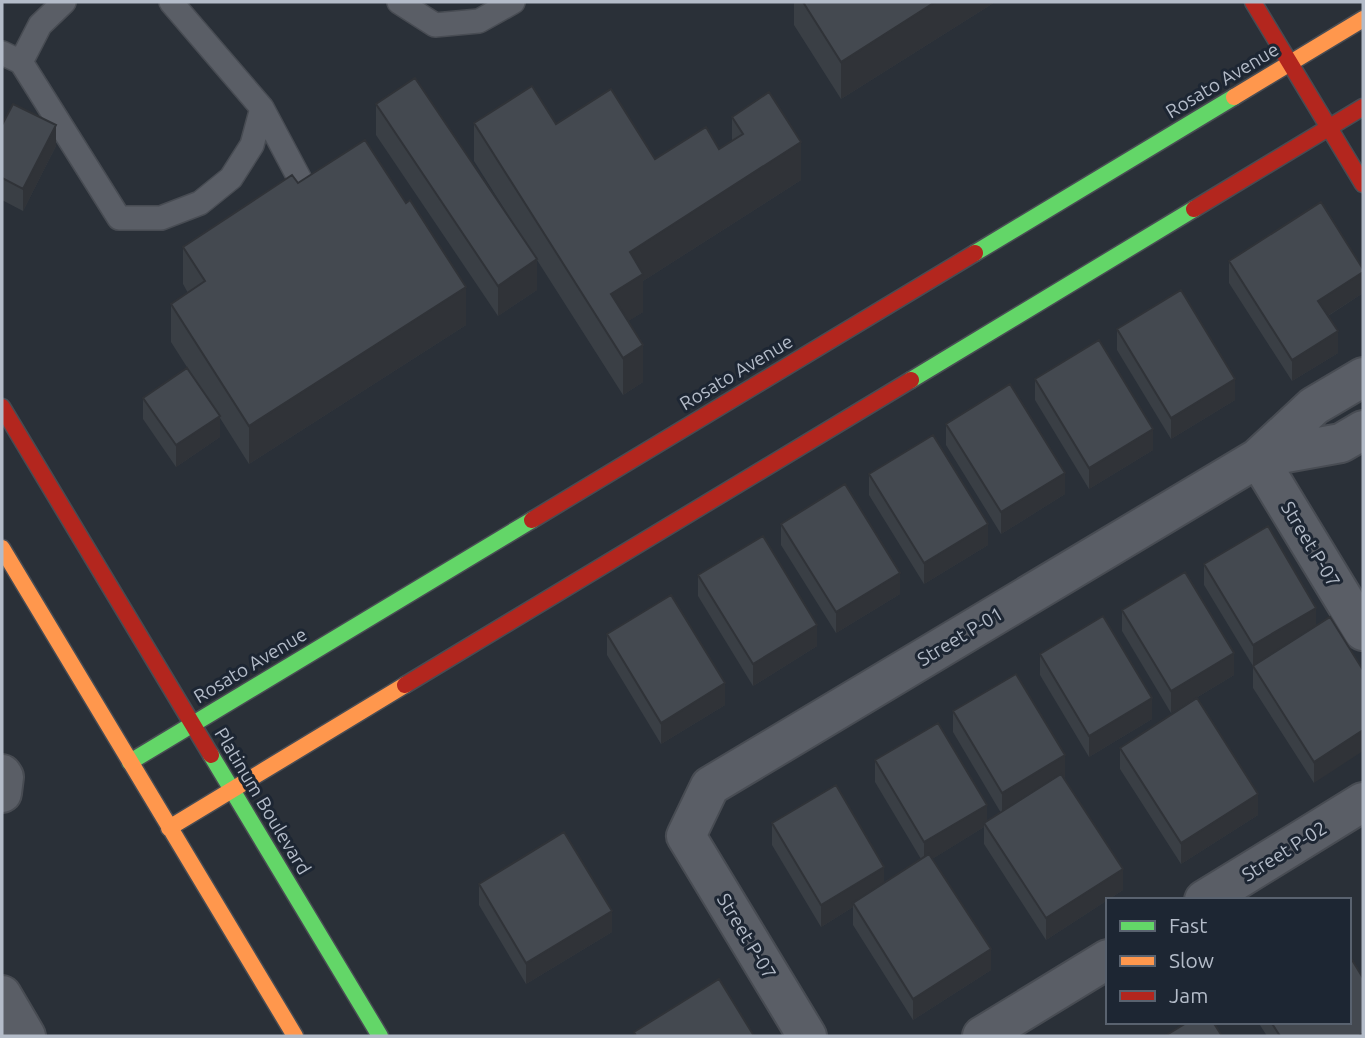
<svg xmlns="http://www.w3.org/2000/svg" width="1365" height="1038" font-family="Ubuntu,sans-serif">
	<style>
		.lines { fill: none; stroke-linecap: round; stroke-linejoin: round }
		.lane-casing { stroke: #484c53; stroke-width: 26 }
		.street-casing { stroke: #484c53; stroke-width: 42 }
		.fast-casing { stroke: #484c53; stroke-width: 19 }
		.slow-casing { stroke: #484c53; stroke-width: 19 }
		.jam-casing { stroke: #484c53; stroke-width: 19 }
		.lane { stroke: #5a5e66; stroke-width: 23 }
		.street { stroke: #5a5e66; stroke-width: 38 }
		.fast { stroke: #63d668; stroke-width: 16 }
		.slow { stroke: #ff974d; stroke-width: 16 }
		.jam { stroke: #b3261e; stroke-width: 16 }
		.wall { fill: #3a3f45 }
		.shaded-wall { fill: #303338 }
		.building { fill: #444950; stroke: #303338; stroke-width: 2 }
		.labels { text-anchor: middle; stroke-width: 6; stroke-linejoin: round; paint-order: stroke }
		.street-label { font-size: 19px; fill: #b4bcc9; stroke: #1d2633 }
	</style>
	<rect width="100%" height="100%" fill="#2a3038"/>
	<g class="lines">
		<defs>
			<path id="lane" d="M399 2 435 25 479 21 513 2
				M2 53 21 62 119 218H161L200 203 231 178 252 145 262 108 171 2
				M21 62 40 25 64 2
				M262 108 305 189"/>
			<path id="street" d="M1258 458 1363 631
				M1258 458 1341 443 1363 430
				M2 774 4 777 2 793
				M1204 900 1363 802
				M2 995 26 1036
				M807 1036 686 836 710 786 1258 458 1314 406 1363 377
				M982 1036 1108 959"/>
			<path id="fast" d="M975 253 1234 97
				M911 380 1194 209
				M211 755 380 1036
				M130 762 532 520"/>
			<path id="slow" d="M1234 97 1363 19
				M2 548 295 1036
				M169 828 405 685"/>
			<path id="jam" d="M1253 2 1363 184
				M1194 209 1363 107
				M2 407 211 755
				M532 520 975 253
				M405 685 911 380"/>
		</defs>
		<use href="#lane" class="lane-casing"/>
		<use href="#street" class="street-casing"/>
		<use href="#fast" class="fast-casing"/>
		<use href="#slow" class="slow-casing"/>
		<use href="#jam" class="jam-casing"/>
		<use href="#lane" class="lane"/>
		<use href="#street" class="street"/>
		<use href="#fast" class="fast"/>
		<use href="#slow" class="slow"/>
		<use href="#jam" class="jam"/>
	</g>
	<path class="wall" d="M794 2H995L841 99 794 25Z
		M376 104 527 245 474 161V123L556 124 655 159 719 149 732 141V117L801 180 643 281V312L628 321 643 382 623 395 537 260V290L498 316 376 135Z
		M2 125 56 146 23 211 2 200Z
		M298 183 466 325 249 464 220 418V437L176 467 143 419V398L199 386 171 342V304L188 293 183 284V247Z
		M1229 261 1363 293 1328 316 1338 353 1292 381 1229 283Z
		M1117 329 1235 400 1171 439 1117 350Z
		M1035 379 1153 450 1089 489 1035 400Z
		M946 424 1065 494 1001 534 946 445Z
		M869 474 988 545 924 584 869 495Z
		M781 524 900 594 836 633 781 545Z
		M1204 564 1316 608 1314 783 1253 688V666L1204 585Z
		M698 575 817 646 753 686 698 596Z
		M1122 610 1234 675 1171 713 1122 631Z
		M607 634 725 705 661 744 607 655Z
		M1040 654 1152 719 1089 757 1040 675Z
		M953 711 1065 776 1064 777 1123 890 1046 940 984 844V827L932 859 991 970 913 1020 853 925V907L821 927 772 845V823L884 883 921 859 875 782V760L987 821 1001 813 953 732Z
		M1120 748 1258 815 1181 864 1120 769Z
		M479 884 612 932 526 984 479 905Z
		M1258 1022H1349L1363 1036H1267Z"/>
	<path class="shaded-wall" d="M935 2H995L841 99V62Z
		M56 125V146L23 211V189Z
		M801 142V180L643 281V312L611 332V294L630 252Z
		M537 259V290L498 316V286Z
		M1363 272V293L1318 322V301Z
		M466 287V325L249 464V426Z
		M1338 331V353L1292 381V360Z
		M643 345V382L623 395V358Z
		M1235 379V400L1171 439V418Z
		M220 416V437L176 467V445Z
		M1153 429V450L1089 489V468Z
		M1065 473V494L1001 534V512Z
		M988 524V545L924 584V563Z
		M900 573V594L836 633V612Z
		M1316 608V629L1253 667V645Z
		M817 625V646L753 686V664Z
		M1234 653V675L1171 713V691Z
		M725 683V705L661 744V723Z
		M1152 698V719L1089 757V736Z
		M1363 730V751L1314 783V762Z
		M1065 755V776L1002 814V793Z
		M1258 794V815L1181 864V843Z
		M987 805V826L984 823V827L924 864V842Z
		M884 867V889L853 903V907L821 927V905Z
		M1123 869V890L1046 940V918Z
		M612 911V932L526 984V963Z
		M991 949V970L913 1020V999Z"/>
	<path class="building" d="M803 2H935L841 62Z
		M415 78 537 259 498 286 376 104Z
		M532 86 556 124 611 89 655 159 706 127 719 149 743 134 732 117 769 92 801 142 630 252 643 274 611 294 643 345 623 358 474 123Z
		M13 104 56 125 23 189 2 178V125Z
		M365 140 406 203 410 200 466 287 249 426 171 304 205 281 183 247 292 175 298 183Z
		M1321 202 1363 269V272L1318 301 1338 331 1292 360 1229 261Z
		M1181 290 1235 379 1171 418 1117 329Z
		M1099 340 1153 429 1089 468 1035 379Z
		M187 368 220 416 176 445 143 398Z
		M1010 384 1065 473 1001 512 946 424Z
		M933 435 988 524 924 563 869 474Z
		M845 484 900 573 836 612 781 524Z
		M1268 526 1316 608 1253 645 1204 564Z
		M763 536 817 625 753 664 698 575Z
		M1185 572 1234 653 1171 691 1122 610Z
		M671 595 725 683 661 723 607 634Z
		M1103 616 1152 698 1089 736 1040 654Z
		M1330 617 1363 670V730L1314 762 1253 666Z
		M1016 674 1065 755 1002 793 953 711Z
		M1197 698 1258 794 1181 843 1120 748Z
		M938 723 987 805 924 842 875 760Z
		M1061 774 1123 869 1046 918 984 823Z
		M836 785 884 867 821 905 772 823Z
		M564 832 612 911 526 963 479 884Z
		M929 854 991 949 913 999 853 903Z
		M1349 955 1363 978V1033L1359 1036H1280L1271 1022H1349Z
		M719 979 754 1036H636L634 1032Z
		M1188 1022H1213L1222 1036H1165Z"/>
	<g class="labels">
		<g class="street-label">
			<text transform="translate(1222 80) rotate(-31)" y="7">Rosato Avenue</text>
			<text transform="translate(736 372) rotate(-31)" y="7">Rosato Avenue</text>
			<text transform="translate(1311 544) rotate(59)" y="7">Street P-07</text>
			<text transform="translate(960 636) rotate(-31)" y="7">Street P-01</text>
			<text transform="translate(250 665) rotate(-31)" y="7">Rosato Avenue</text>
			<text transform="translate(263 801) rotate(59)" y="7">Platinum Boulevard</text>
			<text transform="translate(1284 851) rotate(-32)" y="7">Street P-02</text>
			<text transform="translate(747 936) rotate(59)" y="7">Street P-07</text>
		</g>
	</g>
	<rect width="1365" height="1038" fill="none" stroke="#b4bcc9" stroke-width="7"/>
	<rect x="1106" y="898" width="245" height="126" fill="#1d2633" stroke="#59626f" stroke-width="2"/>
	<rect x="1120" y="921" width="35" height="10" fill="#63d668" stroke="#59626f" stroke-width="2"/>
	<text x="1169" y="933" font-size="21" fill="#b4bcc9">Fast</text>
	<rect x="1120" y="956" width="35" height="10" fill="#ff974d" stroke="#59626f" stroke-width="2"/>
	<text x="1169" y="968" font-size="21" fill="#b4bcc9">Slow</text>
	<rect x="1120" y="991" width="35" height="10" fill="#b3261e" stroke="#59626f" stroke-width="2"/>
	<text x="1169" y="1003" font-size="21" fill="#b4bcc9">Jam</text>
</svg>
